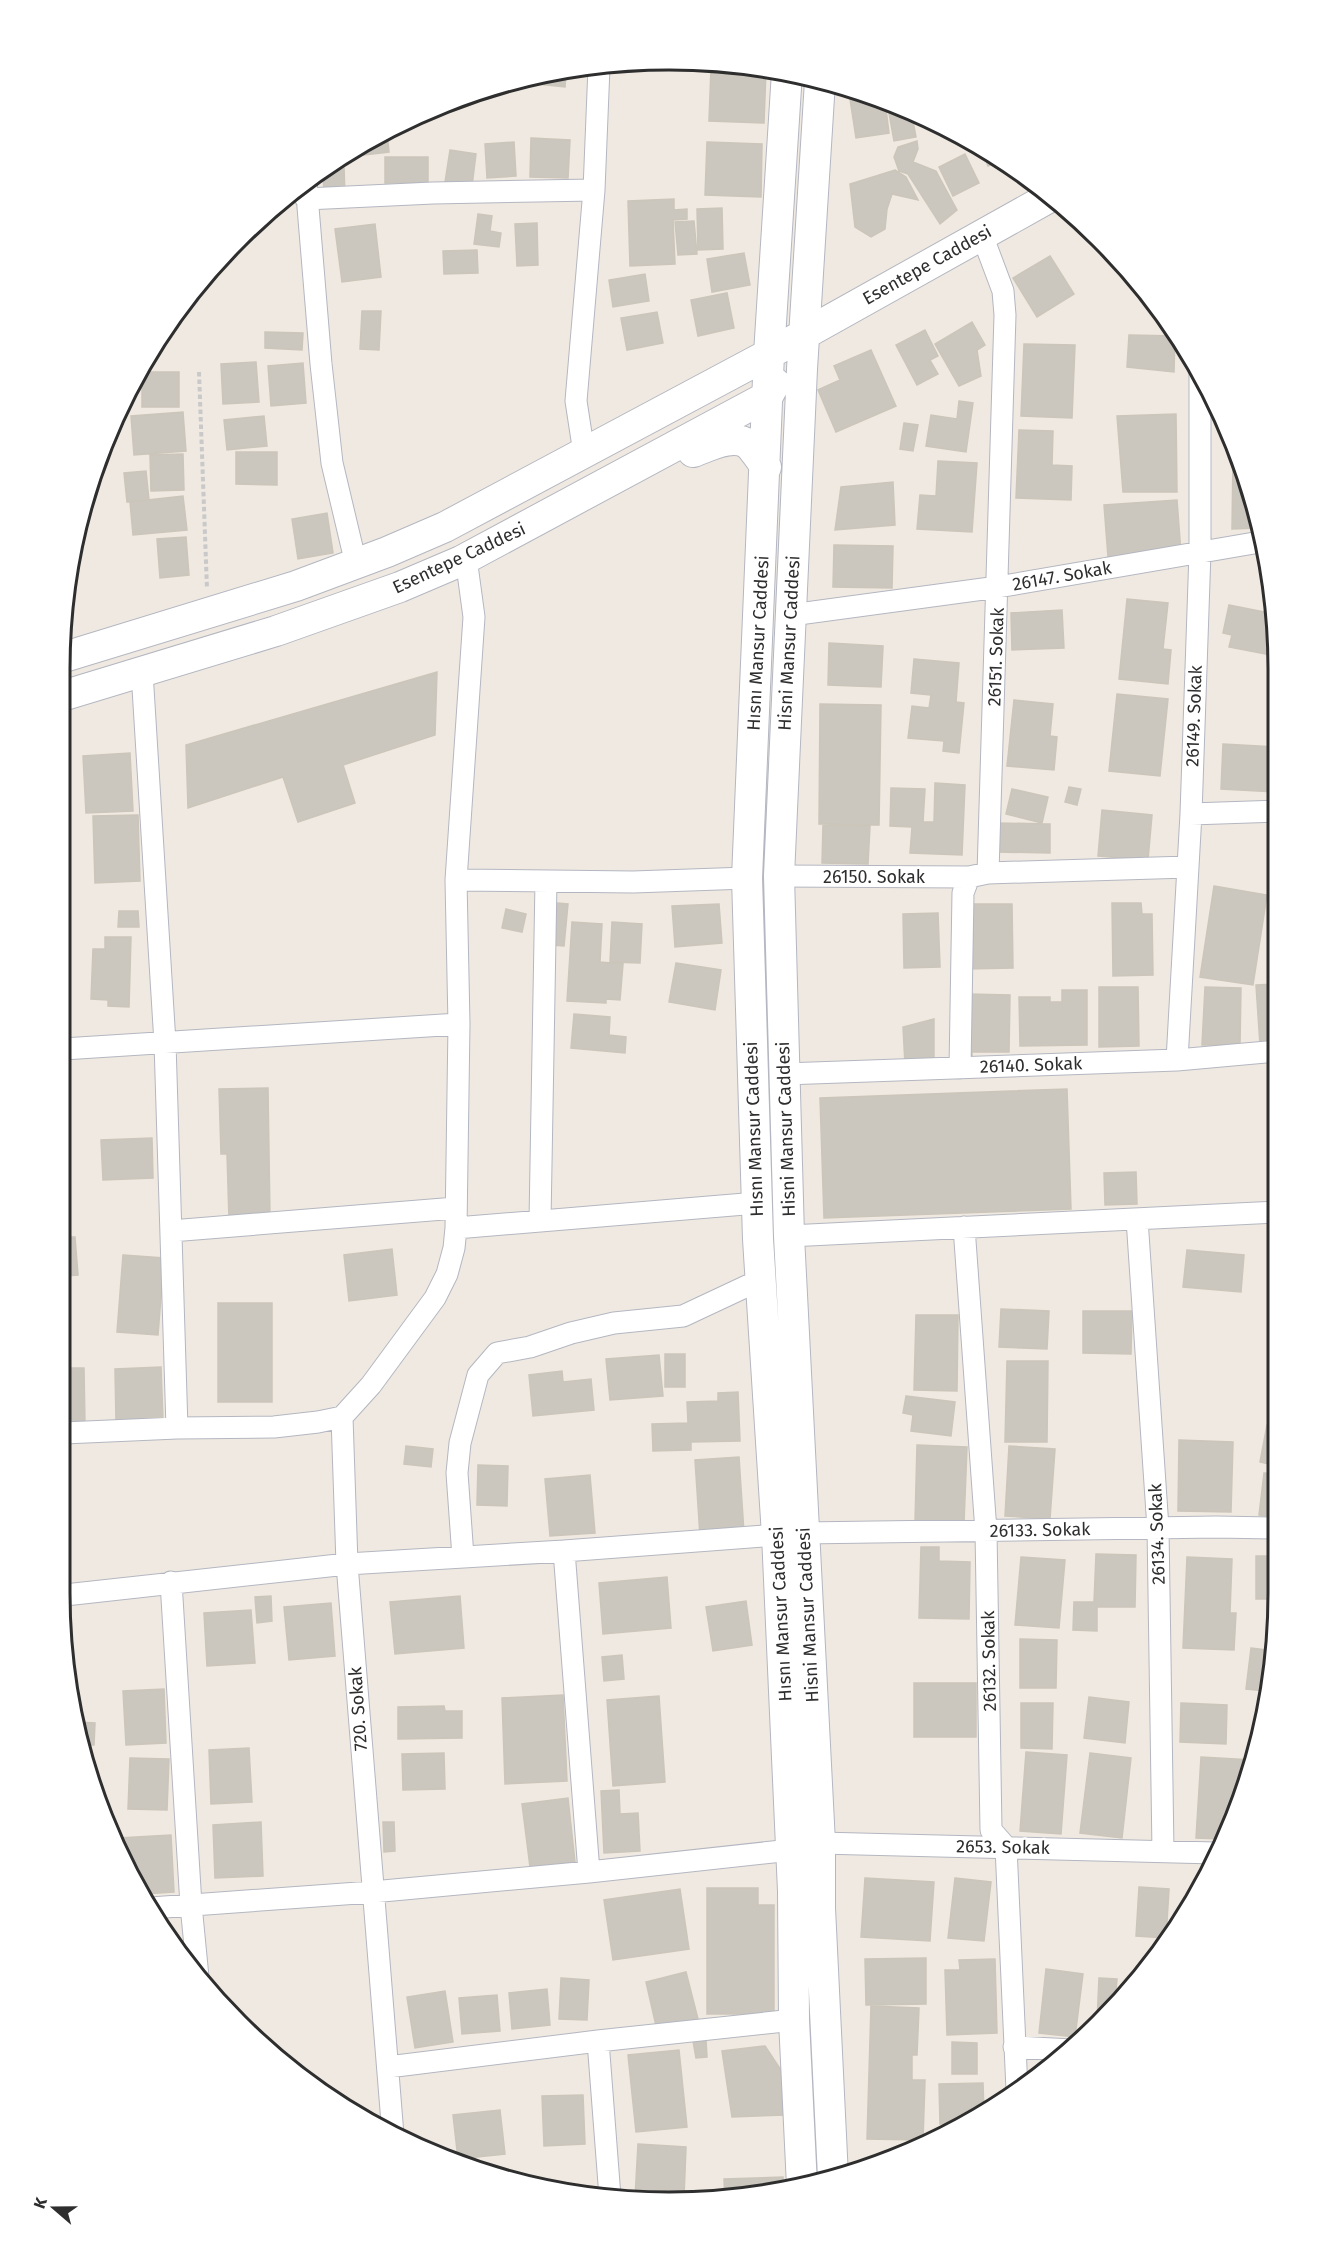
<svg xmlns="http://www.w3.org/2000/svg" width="1339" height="2262" font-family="'Fira Sans',sans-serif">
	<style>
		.building { fill: #cbc7bf; stroke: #cbc5ba; stroke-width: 1.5 }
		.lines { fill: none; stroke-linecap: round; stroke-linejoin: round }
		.street-casing { stroke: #b4b7c1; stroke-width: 23 }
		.secondary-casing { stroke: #b4b7c1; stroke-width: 32 }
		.path { stroke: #c9c9c9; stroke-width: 4; stroke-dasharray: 4.5 3; stroke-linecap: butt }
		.street { stroke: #fff; stroke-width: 21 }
		.secondary { stroke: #fff; stroke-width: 30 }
		.labels { text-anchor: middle; stroke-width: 5; stroke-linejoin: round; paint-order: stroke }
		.street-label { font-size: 18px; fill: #2e2e2e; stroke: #fff }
		.rim { fill: none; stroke: #2e2e2e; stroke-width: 3 }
	</style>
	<rect width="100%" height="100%" fill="#efe9e1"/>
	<path class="building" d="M711 68 766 70 764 123 709 121Z
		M566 70 565 87 538 84V81L525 80 550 72Z
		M869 96 885 101 889 133 856 138 850 99Z
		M887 102 911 111 916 137 894 141Z
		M387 133 389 152 347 157V154Z
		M531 138 570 140 568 178 530 177Z
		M917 141 918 149 913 162 936 171 957 210 940 224 908 174 899 171 894 157 898 147Z
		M514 142 516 176 487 178 485 144Z
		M707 142 762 144 761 197 705 195Z
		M981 148 1003 160 988 166Z
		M450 150 476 154 472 186 445 182Z
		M965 154 979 183 953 196 939 167Z
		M385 157H428V183H385Z
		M325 167H344L345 196 324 197 323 169Z
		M895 170 906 177 918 200 892 194 887 209 885 229 871 237 855 227 850 184Z
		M674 199V210L687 209V219L673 220 675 264 630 266 628 201Z
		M722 208 723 249 698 250 697 209Z
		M478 214 492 216 490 231 501 233 499 247 474 244Z
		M694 221 697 254 678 255 675 222Z
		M537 223 538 265 517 266 515 224Z
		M375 224 381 277 342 282 335 229Z
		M477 250 478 273 444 274 443 251Z
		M744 253 750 285 712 292 707 259Z
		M1050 256 1074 294 1037 317 1013 278Z
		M645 274 649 301 613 307 609 280Z
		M727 293 734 328 698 336 691 300Z
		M362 311H381L379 350 360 349Z
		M657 312 663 343 627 350 621 318Z
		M972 322 985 345 977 350 981 376 959 386 935 344Z
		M925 330 938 356 930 360 938 374 917 385 896 345Z
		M265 332 303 333 302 350 265 348Z
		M1129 335 1175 336 1174 372 1127 367Z
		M1024 344 1075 345 1072 418 1021 416Z
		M871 350 896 406 836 432 818 390 840 380 834 366Z
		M256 362 259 402 223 404 221 364Z
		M303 363 306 403 271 406 268 366Z
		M142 372H179V407H142Z
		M959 401 973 403 966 452 926 446 931 415 957 419Z
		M183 412 186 451 134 455 131 416Z
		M1176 414 1177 492H1123L1117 416Z
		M264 416 267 446 227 450 224 420Z
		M904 423 918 425 913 451 900 449Z
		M1019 430 1053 431 1052 465 1072 466 1071 500 1016 498Z
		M236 452H277V485L236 484Z
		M183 454 184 490 151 491 150 455Z
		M1233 457H1239L1247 474 1258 528 1232 529Z
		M938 461 977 463 972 532 917 529 920 495 936 496Z
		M146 471 149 500 127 502 124 473Z
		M893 482 895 525 835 530 841 487Z
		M183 496 187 530 133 535 130 502Z
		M1177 500 1181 553 1108 557 1104 505Z
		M327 513 333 553 298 559 292 519Z
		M186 537 189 575 160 578 157 539Z
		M834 545 893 546 892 588 833 587Z
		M1127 599 1168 603 1163 649 1171 650 1168 684 1119 679Z
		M1229 605 1275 614 1278 629 1276 656 1229 647 1232 635 1223 633Z
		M1062 610 1064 648 1012 650 1011 613Z
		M829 643 883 646 881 687 828 685Z
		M914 659 959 663 956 702 964 703 959 753 943 751 944 741 908 738 912 706 929 708 931 695 911 693Z
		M437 672 435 735 343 765 355 803 298 822 283 777 188 808 186 745Z
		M1117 694 1168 699 1160 776 1109 771Z
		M1014 700 1053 704 1050 736 1057 737 1054 770 1007 766Z
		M820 704 881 705 879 825 819 824Z
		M1223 744 1278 747V792L1221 789Z
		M130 753 133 811 86 813 83 756Z
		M935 783 965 785 962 855 910 853 912 827 890 826 891 788 925 789 923 822H934Z
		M1069 787 1081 789 1077 805 1065 802Z
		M1012 789 1048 797 1042 823 1006 814Z
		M1102 810 1152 815 1148 860 1098 856Z
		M138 815 140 881 95 883 93 816Z
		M997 823 1050 824V853L996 852Z
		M823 825 870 826 868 864 822 863Z
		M1214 886 1267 895 1253 985 1200 977Z
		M557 903 568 904 564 946 552 945Z
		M1112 903H1141L1142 914H1152L1153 975 1113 976Z
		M719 904 722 943 675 947 672 906Z
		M965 904H1012L1013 968 966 969Z
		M506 909 526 914 522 932 502 928Z
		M119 911H138L139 927H118Z
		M938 913 940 967 904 968 903 914Z
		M572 922 602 924 600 962 623 964 620 1000 606 999V1003L567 1001Z
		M612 922 642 924 640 963 610 962Z
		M105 937H131L129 1007 108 1006V1000L91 999 93 949H105Z
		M676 963 721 970 715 1010 669 1002Z
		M63 982H65L66 1036H63Z
		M1278 984V1044L1260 1045 1256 985Z
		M1099 987H1138L1139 1046 1099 1047Z
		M1205 987 1241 988 1240 1045H1202Z
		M1062 990H1087V1045L1020 1046 1019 997H1050V1002H1062Z
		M967 994 1010 995 1009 1052H972V1057L964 1056Z
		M574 1014 610 1017 609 1035 626 1037 625 1053 571 1048Z
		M934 1019V1065L905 1064 903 1027Z
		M268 1088 270 1218 229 1219 227 1154H221L219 1089Z
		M1067 1089 1071 1209 824 1218 820 1098Z
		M152 1138 153 1178 103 1180 101 1140Z
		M1136 1172 1137 1204 1105 1205 1104 1173Z
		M64 1237H75L78 1275 64 1276Z
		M392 1249 397 1295 349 1301 344 1255Z
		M1187 1250 1244 1255 1241 1292 1183 1287Z
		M123 1255 164 1258 158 1335 117 1332Z
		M218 1303H272V1402H218Z
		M1001 1309 1049 1311 1047 1349 999 1347Z
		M1083 1311H1132L1131 1354 1083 1353Z
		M916 1315H958L957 1391 914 1390Z
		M665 1354H685V1387H665Z
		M659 1355 663 1396 610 1400 606 1359Z
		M1007 1361H1048L1047 1442H1005Z
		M161 1367 163 1420 116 1421 115 1369Z
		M64 1368H84L85 1425H64Z
		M562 1371 563 1382 591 1379 594 1410 533 1416 529 1375Z
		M738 1392 740 1441 691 1442V1450L653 1451 652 1424 688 1423 687 1402 718 1401V1393Z
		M906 1396 955 1402 951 1436 911 1431 913 1415 903 1413Z
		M1278 1406V1466L1260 1462 1267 1425 1274 1427Z
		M1179 1440 1233 1442 1231 1512 1178 1511Z
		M917 1445 967 1447 964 1523 915 1522Z
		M406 1446 433 1449 431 1467 404 1464Z
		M1009 1446 1055 1449 1050 1519 1005 1516Z
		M739 1457 744 1533 700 1536 695 1460Z
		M478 1465 508 1466 507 1506 477 1505Z
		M1264 1473 1278 1474V1517L1259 1515Z
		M590 1475 595 1533 550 1536 545 1479Z
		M921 1547H939V1561L970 1562 969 1619 919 1618Z
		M1096 1554 1136 1555 1135 1607H1097V1631L1073 1630 1074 1602H1094Z
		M1256 1556H1278V1599H1256Z
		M1021 1557 1065 1560 1059 1628 1015 1625Z
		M1187 1557 1232 1559 1230 1613H1236L1234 1650 1183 1648Z
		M667 1577 671 1628 603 1634 599 1583Z
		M271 1596 272 1621 257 1623 255 1597Z
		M460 1596 464 1648 395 1654 390 1602Z
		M746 1601 752 1645 713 1651 706 1607Z
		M331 1603 335 1656 289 1660 284 1607Z
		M251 1610 255 1663 207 1666 204 1613Z
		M1020 1639 1057 1640 1056 1688H1020Z
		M1251 1648 1274 1651 1266 1691 1246 1689Z
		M622 1655 624 1679 604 1681 602 1657Z
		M914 1683H976V1737H914Z
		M164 1689 166 1743 126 1745 123 1691Z
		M1260 1691 1266 1692 1256 1743Z
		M563 1695 567 1781 505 1784 502 1698Z
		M659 1696 665 1782 613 1786 607 1700Z
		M1089 1697 1129 1702 1125 1743 1084 1738Z
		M1021 1703H1053L1052 1749 1021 1748Z
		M1181 1703 1227 1705 1226 1744 1180 1742Z
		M444 1706 445 1711H462V1738L398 1739V1707Z
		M77 1722 95 1723 94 1745H82Z
		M249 1748 252 1802 211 1804 209 1750Z
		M1026 1752 1067 1755 1061 1834 1020 1831Z
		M444 1753 445 1789 403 1790 402 1754Z
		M1090 1753 1131 1758 1122 1838 1080 1833Z
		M1201 1757 1252 1760 1247 1789 1222 1839 1196 1838Z
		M130 1758 169 1759 167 1810 128 1809Z
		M619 1790 620 1814 638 1813 640 1851 604 1853 601 1791Z
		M568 1798 575 1862 530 1867 522 1804Z
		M261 1822 263 1876 215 1878 213 1825Z
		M383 1822H394L395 1851 384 1852Z
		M171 1835 174 1892 143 1894 120 1856 119 1838Z
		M865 1878 934 1882 930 1941 861 1937Z
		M955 1878 991 1882 984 1941 948 1938Z
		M1139 1887 1169 1889 1166 1938 1136 1936Z
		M707 1888H758V1905H774V2014H707Z
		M680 1889 689 1949 613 1960 604 1900Z
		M926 1958V2004L866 2005 865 1959Z
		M995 1959 997 2033 947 2035 945 1970H960L959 1960Z
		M1046 1969 1083 1974 1075 2037 1039 2033Z
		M686 1972 698 2019 657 2030 646 1982Z
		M561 1978 589 1980 587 2020 559 2019Z
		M1099 1978 1117 1979 1116 1990H1124L1097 2022Z
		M547 1989 550 2025 512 2029 509 1993Z
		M445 1991 453 2042 415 2048 407 1997Z
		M497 1995 500 2031 462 2034 459 1998Z
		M871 2006 919 2008 917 2055H912V2080H925L923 2140 867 2139Z
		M706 2040 707 2057 696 2058 693 2041Z
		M952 2042 977 2043V2074H952Z
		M765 2046 781 2070 785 2115 732 2117 722 2051Z
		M679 2050 687 2127 636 2132 628 2055Z
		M983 2083 984 2114 968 2123 940 2124 939 2084Z
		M583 2095 585 2144 544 2146 542 2096Z
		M500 2110 505 2154 458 2159 453 2115Z
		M638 2144 686 2147 684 2197 669 2196 668 2199 635 2198Z
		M783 2177V2191L725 2199 724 2179Z"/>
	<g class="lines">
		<defs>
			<path id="street" d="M306 183 321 364 332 463 356 564
				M306 199 433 193 594 190
				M584 453 576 401 594 190 599 67
				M791 615 998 587 1260 542
				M142 672 165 1043 177 1428
				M1191 814 1278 811
				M988 873 1188 867
				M779 876 969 877
				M456 880 633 882 747 878
				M63 1049 459 1024
				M1177 1060 1191 814 1200 552V371
				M960 1068 963 893 969 877 988 873 1005 315 1003 291 982 235
				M784 1074 1177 1060 1278 1051
				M1137 1219 1158 1528 1163 1851
				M540 1221 546 881
				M964 1227 986 1531 991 1830 1006 1847 1017 2090
				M456 1228 757 1203
				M171 1231 456 1208
				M789 1236 1278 1212
				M342 1417 347 1564 564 1551 777 1535
				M64 1433 177 1428 274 1427 318 1422 342 1417 371 1385 435 1298 447 1274 454 1248 456 1228 459 1024 456 880 474 617 466 558
				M803 1533 1216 1527 1278 1528
				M564 1551 589 1872
				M463 1557 457 1473 460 1443 478 1375 497 1353 530 1347 571 1333 614 1323 683 1316 747 1286 761 1283
				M171 1582 191 1905 198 1977
				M65 1595 347 1564 393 2135
				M151 1908 372 1892 589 1872 791 1850 820 1843 1215 1853
				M598 2041 610 2197
				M1014 2047 1072 2050
				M388 2067 598 2041 794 2020"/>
			<path id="secondary" d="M787 72 769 354 747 878 758 1239 777 1535 793 1891 794 2020 802 2186
				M820 81 802 369 779 876 789 1236 820 1843V1908L833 2177
				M693 452C708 447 732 433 748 444 755 450 760 460 766 467
				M61 658 296 586 387 552 445 527 769 354 1050 197
				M62 696 276 631 400 587 461 561 768 396 775 383"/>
		</defs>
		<use href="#street" class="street-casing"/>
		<use href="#secondary" class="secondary-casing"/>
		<path class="path" d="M199 372 207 589"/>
		<use href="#street" class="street"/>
		<use href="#secondary" class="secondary"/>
	</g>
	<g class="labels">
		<g class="street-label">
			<text transform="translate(927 265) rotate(-29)" y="6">Esentepe Caddesi</text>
			<text transform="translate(459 558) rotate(-25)" y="6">Esentepe Caddesi</text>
			<text transform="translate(1062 576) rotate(-10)" y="6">26147. Sokak</text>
			<text transform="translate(758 643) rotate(-87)" y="6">Hısnı Mansur Caddesi</text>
			<text transform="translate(789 643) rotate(-87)" y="6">Hisni Mansur Caddesi</text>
			<text transform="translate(996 657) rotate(-88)" y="6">26151. Sokak</text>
			<text transform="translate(1194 716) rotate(-88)" y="6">26149. Sokak</text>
			<text x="874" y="883">26150. Sokak</text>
			<text transform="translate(1031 1065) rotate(-2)" y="6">26140. Sokak</text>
			<text transform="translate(754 1129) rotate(-92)" y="6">Hısnı Mansur Caddesi</text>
			<text transform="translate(786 1129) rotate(-92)" y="6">Hisni Mansur Caddesi</text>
			<text transform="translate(1040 1530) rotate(-1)" y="6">26133. Sokak</text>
			<text transform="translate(1157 1534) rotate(-92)" y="6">26134. Sokak</text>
			<text transform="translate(781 1614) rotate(-93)" y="6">Hısnı Mansur Caddesi</text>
			<text transform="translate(808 1615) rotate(-93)" y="6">Hisni Mansur Caddesi</text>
			<text transform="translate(989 1661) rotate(-91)" y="6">26132. Sokak</text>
			<text transform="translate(358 1709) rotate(-94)" y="6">720. Sokak</text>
			<text transform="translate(1003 1847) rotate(1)" y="6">2653. Sokak</text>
		</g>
	</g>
	<path d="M0 0H1339V2262H0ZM669 70H669A599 599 0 0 1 1268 669V1593A599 599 0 0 1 669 2192H669A599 599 0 0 1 70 1593V669A599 599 0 0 1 669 70Z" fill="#fff" fill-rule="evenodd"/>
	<path class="rim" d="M669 70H669A599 599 0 0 1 1268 669V1593A599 599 0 0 1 669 2192H669A599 599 0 0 1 70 1593V669A599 599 0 0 1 669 70Z"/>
	<g transform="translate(54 2208) rotate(290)" stroke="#ffffff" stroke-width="4.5" paint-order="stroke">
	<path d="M0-4.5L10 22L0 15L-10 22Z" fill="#2e2e2e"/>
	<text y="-9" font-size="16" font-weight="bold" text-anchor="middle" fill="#2e2e2e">K</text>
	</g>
</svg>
